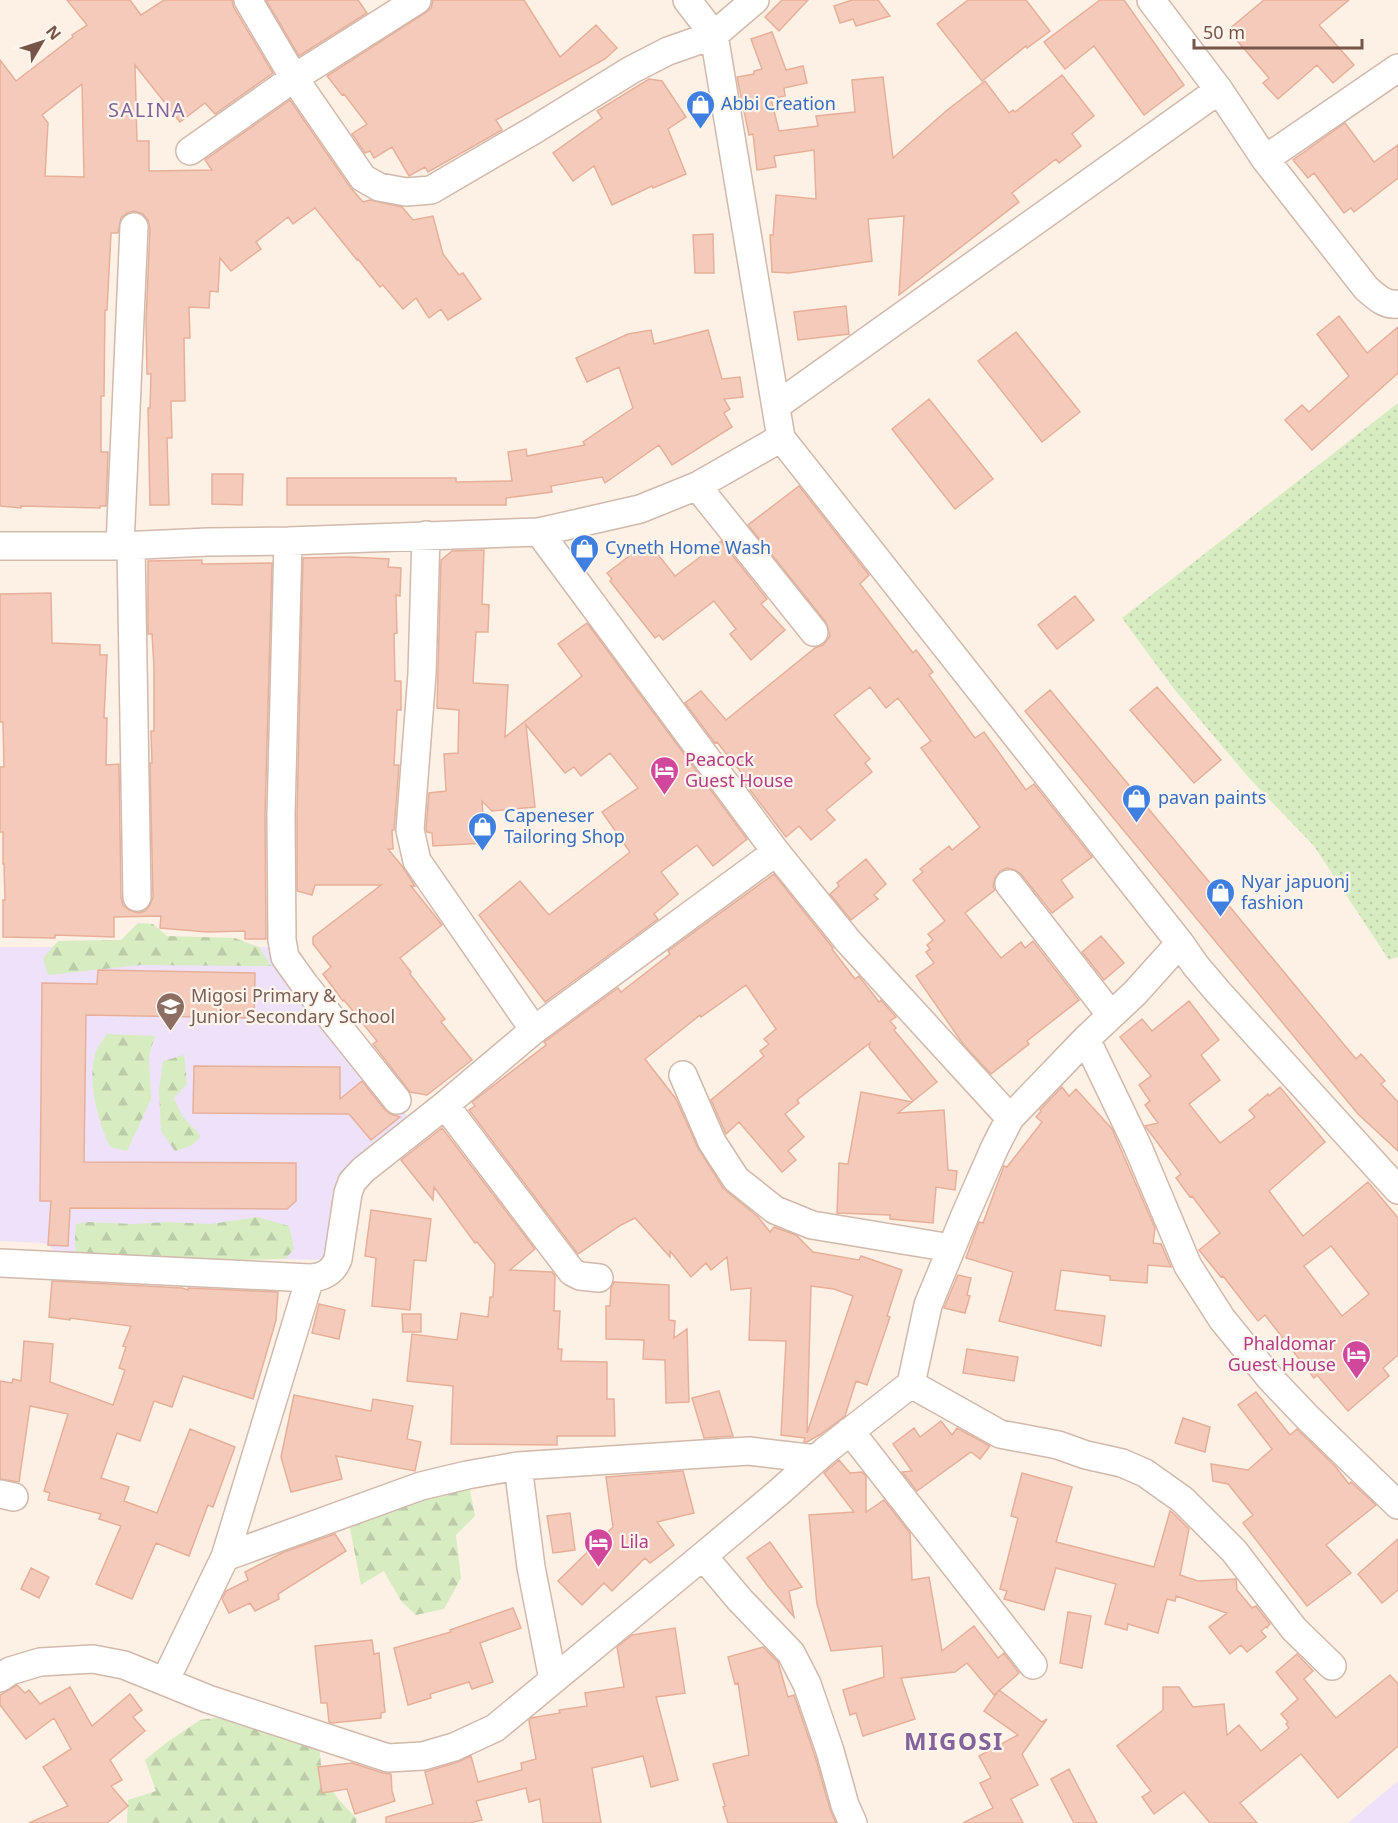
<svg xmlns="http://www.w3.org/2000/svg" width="1398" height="1823" font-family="'Noto Sans',sans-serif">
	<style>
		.education { fill: #eee1fa }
		.grass { fill: url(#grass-dots) }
		.forest { fill: url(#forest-firs) }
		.building { fill: #f4cbbb; stroke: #e7af9a; stroke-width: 1.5; fill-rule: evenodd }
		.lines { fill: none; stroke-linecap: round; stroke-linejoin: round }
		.minor-casing { stroke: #d1b9ac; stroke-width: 30 }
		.minor { stroke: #fff; stroke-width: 27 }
		.labels { text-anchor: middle; stroke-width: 4.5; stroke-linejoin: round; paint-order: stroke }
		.shop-label { font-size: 18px; fill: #366cbe; stroke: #fff5ec; text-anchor: start }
		.hotel-label { font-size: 18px; fill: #b23c85; stroke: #fff5ec; text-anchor: start }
		.education-label { font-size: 18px; fill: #785e54; stroke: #fff5ec; text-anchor: start }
		.neighbourhood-label { font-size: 20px; letter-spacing: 1.5px; fill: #82649b; stroke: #fff5ec }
		.district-label { font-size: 24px; font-weight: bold; letter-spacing: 1.5px; fill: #82649b; stroke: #fff5ec }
	</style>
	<defs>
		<pattern id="grass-dots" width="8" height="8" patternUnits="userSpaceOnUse" patternTransform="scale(1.5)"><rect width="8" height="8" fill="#d8ecc2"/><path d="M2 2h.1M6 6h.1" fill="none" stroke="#bdcca8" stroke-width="1.8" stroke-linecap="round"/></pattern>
		<pattern id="forest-firs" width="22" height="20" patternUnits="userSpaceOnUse" patternTransform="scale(1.5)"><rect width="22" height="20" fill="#d8ecc2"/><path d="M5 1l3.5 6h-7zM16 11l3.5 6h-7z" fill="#bdcca8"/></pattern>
	</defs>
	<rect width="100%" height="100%" fill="#fdf1e5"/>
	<path class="education" d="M0 947H273L407 1116 345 1168 328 1260 62 1255 44 1243 0 1241Z
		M1398 1781V1823H1348Z"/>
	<path class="grass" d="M1398 403V957L1389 960 1314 846 1249 778 1174 689 1122 618Z"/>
	<path class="forest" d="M138 923 153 924 167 936 235 938 259 947 271 966 141 965 48 975 43 958 58 941 121 940Z
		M107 1034 155 1036 149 1056 151 1099 127 1151 110 1147C98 1122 87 1082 95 1054 97 1047 103 1040 107 1034Z
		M184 1055 187 1084 174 1098 182 1116 201 1136 191 1146 175 1151 161 1131 159 1090 163 1061Z
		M257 1217 289 1226 294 1249 285 1259 77 1262 75 1238 76 1224 89 1222 133 1224 167 1222 211 1224Z
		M467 1475 475 1516 456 1535 461 1578 444 1609 416 1615 401 1601 384 1571 361 1585 347 1513Z
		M251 1713 318 1735 322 1775 339 1800 357 1819 356 1823H127L128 1800 156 1791 145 1760 166 1743 200 1720Z"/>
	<path class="building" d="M67 0H130L141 15 164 0H232L234 8 273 73 215 114 205 103 180 122 135 65 137 141H149V171L212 170 205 160 290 100 350 187 363 202 370 200 402 207 413 220 433 216 443 254 459 275 463 273 481 299 448 320 441 309 429 318 416 298 403 309 383 285 380 287 358 259 357 260 315 208 293 224 288 217 256 242 261 249 231 271 220 258 218 292 210 291 209 308 189 307 190 338H184L185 401H171L172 438H167L169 505H150L148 408H150L151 374H147L146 321 150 228 148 220 143 214 134 211 127 213 121 218 118 233H111L107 310H105L104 396H101V452H108L106 506H100V508L21 506V508L0 506V60L16 81 73 37 72 35 87 25ZM82 84 84 177 45 176 48 123 42 115Z
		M266 0H358L367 13 299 56Z
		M433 0H524L560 57 596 25 617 48 605 59 496 120 502 130 428 172 425 167 409 176 392 147 374 158 370 151 365 153 352 134 367 124 344 94 342 95 327 76 425 13 431 8Z
		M782 0H808L779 31 765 17Z
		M852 0H878L890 16 856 26 853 19 840 23 834 6Z
		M968 0H1026L1050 31 1027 48 1026 46 982 81 937 24Z
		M1100 0H1124L1184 85 1144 115 1094 46 1065 69 1044 42Z
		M1264 0H1349L1319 25 1354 65 1333 83 1317 65 1278 99 1263 83 1269 78 1228 30Z
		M772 32 786 70 803 66 807 83 784 88 785 96 771 99 779 131 818 126 816 116 855 112 852 80 883 77 893 158 946 111 985 81 1009 113 1013 110 1015 112 1062 75 1094 116 1072 134 1081 146 1059 163 1056 159 1012 193 1019 202 899 295 904 216 868 219 872 261 789 273 772 272 770 235H773L776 195 816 199 814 150 774 156 776 167 757 170 753 134 749 135 737 77 754 74V71L762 69 751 39Z
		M649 79 662 81 686 117 668 129 686 174 653 188 652 186 612 205 594 166 573 181 553 153 602 118 597 111Z
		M1345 123 1374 162 1398 145V178L1354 212 1351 208 1344 213 1314 173 1308 178 1293 160Z
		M713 234 714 273H695L693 235Z
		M846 306 849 334 798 340 794 312Z
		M1339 316 1367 353 1398 327V373L1312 450 1285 420 1302 405 1309 412 1349 376 1317 334Z
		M651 330 654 344 708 330 722 379 740 377 743 397 724 399 730 409 724 413 732 427 672 465 659 445 605 483 602 477 551 486 552 492 506 498V505H287V478H456V482L512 481 508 452 526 449 527 456 585 445 583 442 633 408 619 367 587 382 576 358 628 334Z
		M1016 332 1080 412 1042 442 978 361Z
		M929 399 993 479 955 509 892 429Z
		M212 474H243L242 505 212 504Z
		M799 486 869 575 860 584 913 653 916 650 933 672 929 675 975 738 984 732 1026 790 1034 784 1092 857 1061 880 1073 897 1052 913 1021 874 1015 870 1007 868 1000 871 995 878 993 886 995 890 965 913 1001 958 1021 942 1025 948 1033 941 1079 1000 1027 1041 1029 1044 991 1074 963 1044 916 976 934 963 926 952 930 949 927 945 933 940 928 934 945 921 913 880 923 872 920 869 949 846 952 850 980 827 921 748 931 741 898 698 886 708 870 687 834 715 870 759 865 763 872 772 826 810 835 820 811 840 799 826 786 837 741 778 744 776 717 742 715 743 685 703 701 691 726 720 815 648 823 645 830 636 826 622 748 525Z
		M721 541 767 599 761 604 785 630 751 660 730 634 736 629 714 601 663 640 659 635 655 638 610 581 612 579 607 573 637 550 642 556 652 547 675 576Z
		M484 550 482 604 489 605 488 632H476L473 683 508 685 505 737 582 676 558 644 587 623 747 839 713 866 697 845 661 872 678 894 654 914 658 919 545 1002 479 915 520 881 549 915 625 856 630 852 602 812 638 788 610 753 581 776 574 767 565 773 526 725 535 807 492 811 482 801 485 843 433 846 432 833 427 832 426 829 429 793 446 791 444 754 458 753 459 710 437 708 441 560 452 551Z
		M350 557 389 559 388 567 401 568 400 596 396 595 397 633 394 634 395 681H401V710H397L394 765H399L394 830H392L393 849H388L402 866 415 886H411L442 925 400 958 411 972 410 974 445 1019 441 1022 472 1060 427 1095 410 1092 373 1044 377 1041 344 1000 343 1001 323 974 331 967 313 944V937L381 885H315L312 895 297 891V815L303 558Z
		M202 560V564L272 563 265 815 266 939H245V931L207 932 160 928 161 916 114 917V937L55 935V938L3 937V900H5L4 864H3V832H0V767H4L3 722H0V594L51 593 52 643 100 645V655H107L104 718H107L106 765 119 764 121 897 123 905 129 910 138 913 145 911 150 905 153 897 150 763H152L151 731H154V667L152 634H148V561Z
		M1075 596 1094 620 1057 649 1038 625Z
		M1157 687 1221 760 1194 783 1130 710Z
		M1050 690 1356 1059 1361 1054 1385 1081 1381 1084 1398 1102V1151L1358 1114 1025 711Z
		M866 859 886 884 874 895 878 899 851 920 830 894 839 886 837 883Z
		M774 874 833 948 832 949 855 979 859 976 879 1002 881 1000 896 1017 890 1021 896 1028 894 1030 937 1082 913 1101 869 1047 870 1043 797 1100 799 1103 785 1114 804 1137 788 1151 796 1160 782 1172 739 1122 726 1134 711 1100 764 1056 760 1051 769 1044 764 1039 776 1029 746 985 701 1017 700 1015 645 1059 676 1099 698 1148 723 1188 758 1217 770 1232 774 1227 796 1235 813 1252 859 1260 861 1256 902 1270 887 1316 890 1317 867 1385 856 1381 845 1416 821 1434 807 1442H804L805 1438 781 1435 786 1341 749 1340 751 1288 731 1290 727 1257 711 1270 706 1263 691 1277 670 1251V1257L635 1218 621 1225 578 1254 469 1110 475 1106 472 1102 546 1045 544 1042 618 988 621 992 670 954 668 951ZM811 1286 834 1289 853 1296 807 1433Z
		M1101 936 1124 963 1104 980 1082 952Z
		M98 970 255 973 254 1018 86 1015 84 1162 296 1163V1201L287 1209 70 1208 68 1246 48 1245 51 1201H40L42 983 97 984Z
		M1189 1001 1219 1040 1201 1055 1220 1080 1189 1104 1220 1143 1255 1117 1249 1110 1268 1094 1269 1096 1280 1087 1325 1142 1269 1191 1303 1236 1368 1182 1398 1218V1355L1383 1368 1389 1376 1348 1411 1317 1375 1314 1378 1265 1315 1258 1321 1223 1276 1221 1277 1199 1250 1220 1233 1192 1196 1190 1197 1176 1178 1181 1174 1145 1126 1158 1123 1145 1105 1150 1101 1139 1085 1151 1076 1120 1037 1142 1019 1152 1031ZM1331 1246 1369 1294 1342 1316 1304 1266Z
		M194 1066 340 1067V1099L362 1081 385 1110 391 1114 400 1117 371 1140 349 1114 193 1113Z
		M1062 1087 1069 1096 1076 1089 1112 1129 1155 1228 1153 1243 1161 1244 1171 1267 1148 1265 1147 1283 1110 1280V1276L1061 1270 1055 1310 1105 1316 1101 1346 999 1321 1013 1272 966 1258 979 1222 983 1223 1004 1166 1007 1167 1042 1122 1036 1117 1041 1111 1040 1110Z
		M861 1092 912 1102 898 1113 944 1110 948 1170 957 1171 955 1190 936 1187 933 1223 890 1219V1215L837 1213 839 1163 848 1164Z
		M442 1128 535 1249 510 1270 552 1272 555 1276 554 1311H560L558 1349H562L561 1361 607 1362V1399H614L615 1436H557V1445L451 1444 453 1386 407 1381 412 1334 457 1340 461 1313 488 1317 490 1297H493L495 1264 477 1242 475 1243 434 1187 433 1200 401 1160Z
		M371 1210 431 1219 426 1261 414 1260 410 1310 372 1306 376 1258 365 1256Z
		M958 1275 971 1278 967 1295 970 1296 965 1313 944 1308Z
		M52 1281 182 1288 188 1290V1288L278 1292 276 1320 253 1399 183 1376 172 1407 154 1401 140 1441 117 1433 101 1478 129 1487 124 1501 157 1513 190 1429 235 1447 213 1507 208 1505 189 1556 156 1543 132 1599 96 1584 121 1526 99 1519 101 1514 48 1500 50 1493 44 1491 68 1414 30 1406 19 1482 0 1479V1381L12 1383 13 1379 21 1381 24 1341 53 1344 50 1382 113 1405 125 1370 119 1368 126 1347 123 1346 131 1326 70 1318V1320L49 1317Z
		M614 1282 669 1285V1320L675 1321 674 1338 687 1329 689 1402 666 1403 665 1360 643 1359 644 1340 606 1339V1306H610L611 1288Z
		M319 1304 345 1310 339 1339 312 1333Z
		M402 1314H421V1332H403Z
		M967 1349 1018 1357 1014 1381 963 1373Z
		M719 1391 733 1436 704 1438 692 1398Z
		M1256 1392 1290 1435 1297 1429 1335 1466 1349 1484 1351 1482 1376 1505 1326 1545 1351 1573 1307 1606 1243 1523 1253 1515 1228 1484 1213 1481 1211 1464 1248 1470 1272 1449 1238 1405Z
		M294 1395 371 1411 373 1399 413 1406 407 1439 421 1442 415 1471 336 1456 342 1479 291 1492 281 1457Z
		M1183 1418 1210 1427 1205 1452 1175 1443Z
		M941 1421 952 1435 957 1428 990 1446 980 1459 971 1452 917 1491 902 1472 912 1471 893 1444 914 1428 920 1437Z
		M839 1460 850 1473 862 1472 866 1476V1512L884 1500 910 1533 912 1580 929 1577 942 1651 974 1626 998 1658 1004 1653 1019 1673 994 1695 967 1663 955 1672 901 1678 915 1719 863 1736 856 1713 850 1715 843 1690 884 1677 882 1646 831 1651 817 1604 816 1595 809 1515 854 1512 824 1473Z
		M683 1471 694 1513 657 1522 674 1545 650 1563 645 1558 612 1591 604 1583 582 1605 558 1581 613 1527 606 1477Z
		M1022 1473 1072 1487 1056 1542 1154 1567 1170 1511 1173 1513 1189 1529 1180 1575 1198 1581 1236 1579 1237 1590 1252 1608 1256 1606 1270 1624 1267 1627 1268 1628 1266 1627 1261 1631 1266 1637 1247 1652 1241 1645 1230 1654 1209 1627 1227 1613 1176 1596 1175 1601 1167 1599 1158 1633 1128 1624 1127 1630 1105 1624 1116 1584 1056 1568 1044 1610 1004 1599 1007 1591 1000 1589 1018 1518 1011 1516Z
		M570 1513 575 1550 553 1553 547 1516Z
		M335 1534 346 1551 278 1594 279 1599 255 1611 250 1603 229 1613 222 1599 226 1591 248 1580 245 1572 284 1552Z
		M1398 1539V1590L1382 1603 1358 1574Z
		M770 1542 802 1587 789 1591 794 1617 767 1585 747 1558Z
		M31 1568 49 1577 39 1598 21 1589Z
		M513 1608 521 1628 480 1643 493 1682 472 1689 469 1682 430 1694 431 1698 408 1705 394 1648 451 1632 450 1630Z
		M1068 1612 1091 1616 1082 1668 1060 1663Z
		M675 1628 685 1693 656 1697 678 1780 651 1787 643 1756 592 1768 601 1823H543L540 1799 529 1802 526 1788 476 1801 482 1820 470 1823H386V1817L433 1804 425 1772 458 1762 471 1756 478 1782 522 1770 521 1763 536 1759 529 1721 531 1718 560 1713 559 1710 587 1706 585 1693 624 1687 617 1647 632 1635Z
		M372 1640 374 1654 379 1653 385 1712 381 1713V1718L332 1723 329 1722 327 1703H321L315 1646Z
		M763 1647 778 1662 788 1697 794 1695 815 1756 830 1809 836 1823H728L723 1807 725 1806 713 1764 749 1755 738 1683 735 1684 728 1657Z
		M1297 1654 1313 1671 1304 1679 1336 1718 1390 1675 1398 1684V1746L1338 1798 1301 1754 1240 1803 1257 1823H1210L1184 1792 1154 1814 1142 1797 1151 1791 1117 1746 1163 1710V1687H1179L1193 1707 1224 1704 1227 1735 1239 1725 1261 1751 1289 1728 1286 1724 1288 1722 1281 1714 1298 1699 1276 1672Z
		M17 1685 25 1693 29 1690 40 1704 70 1687 92 1726 130 1694 142 1710 133 1717 145 1731 110 1760 122 1780 111 1786 128 1806 107 1823H29L68 1806 43 1767 71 1749 54 1718 26 1739 0 1705V1695Z
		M999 1690 1042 1722 1047 1719 1022 1754 1038 1785 1011 1799 1023 1823H963L993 1808 980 1783 991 1778 979 1756 1018 1735 984 1711Z
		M352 1763 383 1773 391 1774 392 1791 395 1801 355 1814 347 1789 322 1793 318 1767Z
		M1069 1769 1097 1823H1074L1051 1779Z"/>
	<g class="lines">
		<defs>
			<path id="minor" d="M248 0 294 78 363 178 379 187 406 192 431 190 534 130 631 70 668 51 714 35 755 0
				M687 0 714 35 781 438 1180 943 1196 966 1219 993 1398 1190
				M1151 0 1219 90 1265 159 1366 288C1375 296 1385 306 1398 304
				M190 151 294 78 417 0
				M1265 159 1398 68
				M776 406 1219 90
				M697 486 814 632
				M539 532 776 852 848 941 1010 1118
				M288 541 281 815 282 940 285 957 305 985 397 1100
				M0 546H120L208 542 288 541 539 532 640 509 697 486 781 438
				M120 546 134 227
				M131 546 137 897
				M1009 884 1111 1015
				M534 1030 776 852
				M1086 1039 1137 1145 1188 1266 1222 1319 1270 1378 1308 1418 1398 1505
				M683 1075 712 1142 736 1179 775 1210 812 1225 951 1248
				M445 1105 572 1272 580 1276 599 1278
				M0 1263 310 1278C324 1277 333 1272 338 1259L348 1193 352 1182 363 1170 445 1105 534 1030 417 861 410 830 422 674 426 535
				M911 1384 1000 1434 1058 1445 1086 1455 1122 1463 1145 1473 1183 1500 1234 1551 1294 1629 1332 1666
				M850 1431 1033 1665
				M518 1466 531 1567 553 1680
				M0 1494 14 1497
				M703 1556 740 1600 791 1653 807 1684 830 1751 845 1805 853 1823
				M225 1557 421 1486 467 1475 518 1466 749 1451 816 1459
				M0 1678 10 1671 40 1662 93 1659 124 1665 208 1699 388 1758 423 1756 454 1747 495 1728 703 1556 778 1493 825 1451 911 1384 928 1305 966 1213 995 1147 1010 1118 1086 1039 1135 993 1180 943
				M165 1681 225 1557 310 1278"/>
		</defs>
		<use href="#minor" class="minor-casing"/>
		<use href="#minor" class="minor"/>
	</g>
	<defs>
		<symbol id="shop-pin" viewBox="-11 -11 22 30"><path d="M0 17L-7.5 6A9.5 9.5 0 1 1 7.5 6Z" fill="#3f7fe0" stroke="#fff5ec"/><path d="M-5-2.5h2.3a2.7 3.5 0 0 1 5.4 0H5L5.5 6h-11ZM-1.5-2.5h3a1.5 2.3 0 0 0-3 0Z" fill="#fff"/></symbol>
		<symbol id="hotel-pin" viewBox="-11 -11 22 30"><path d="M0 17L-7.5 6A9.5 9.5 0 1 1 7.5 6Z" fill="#d1479c" stroke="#fff5ec"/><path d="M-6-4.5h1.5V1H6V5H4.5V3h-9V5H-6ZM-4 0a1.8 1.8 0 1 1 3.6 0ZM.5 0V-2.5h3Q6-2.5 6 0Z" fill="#fff"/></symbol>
		<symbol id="school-pin" viewBox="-11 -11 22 30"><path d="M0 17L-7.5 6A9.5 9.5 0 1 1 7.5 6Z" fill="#8d6e63" stroke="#fff5ec"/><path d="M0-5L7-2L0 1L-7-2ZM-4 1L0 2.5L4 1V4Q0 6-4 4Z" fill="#fff"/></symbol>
	</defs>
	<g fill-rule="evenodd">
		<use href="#shop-pin" x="684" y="88" width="33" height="45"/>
		<use href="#shop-pin" x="568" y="532" width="33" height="45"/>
		<use href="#hotel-pin" x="648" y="754" width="33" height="45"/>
		<use href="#shop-pin" x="1120" y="782" width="33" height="45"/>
		<use href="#shop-pin" x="466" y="810" width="33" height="45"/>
		<use href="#shop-pin" x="1204" y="876" width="33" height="45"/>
		<use href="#school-pin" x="154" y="990" width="33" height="45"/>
		<use href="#hotel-pin" x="1340" y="1338" width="33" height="45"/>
		<use href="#hotel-pin" x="582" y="1526" width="33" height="45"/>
	</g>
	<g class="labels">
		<g class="shop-label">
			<text x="721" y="110">Abbi Creation</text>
			<text x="605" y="554">Cyneth Home Wash</text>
			<text x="1158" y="804">pavan paints</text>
			<text x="504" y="822">Capeneser<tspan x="504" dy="21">Tailoring Shop</tspan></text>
			<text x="1241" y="888">Nyar japuonj<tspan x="1241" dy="21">fashion</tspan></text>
		</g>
		<g class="hotel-label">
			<text x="685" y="766">Peacock<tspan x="685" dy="21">Guest House</tspan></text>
			<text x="1336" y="1350" text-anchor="end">Phaldomar<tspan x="1336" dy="21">Guest House</tspan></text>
			<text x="620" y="1548">Lila</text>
		</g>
		<g class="education-label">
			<text x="191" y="1002">Migosi Primary &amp;<tspan x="191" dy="21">Junior Secondary School</tspan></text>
		</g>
		<g class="neighbourhood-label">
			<text x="147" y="117">SALINA</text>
		</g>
		<g class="district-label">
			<text x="954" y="1750">MIGOSI</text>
		</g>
	</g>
	<g transform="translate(42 42) rotate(51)" stroke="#fff5ec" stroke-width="4.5" paint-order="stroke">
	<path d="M0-4.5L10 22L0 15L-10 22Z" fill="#775448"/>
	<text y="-9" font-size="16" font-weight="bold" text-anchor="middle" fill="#775448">N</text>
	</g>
	<path d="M1194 39v9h168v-9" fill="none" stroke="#775448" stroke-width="3"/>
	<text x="1203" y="39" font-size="18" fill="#775448" stroke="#fff5ec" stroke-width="4.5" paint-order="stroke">50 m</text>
</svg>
